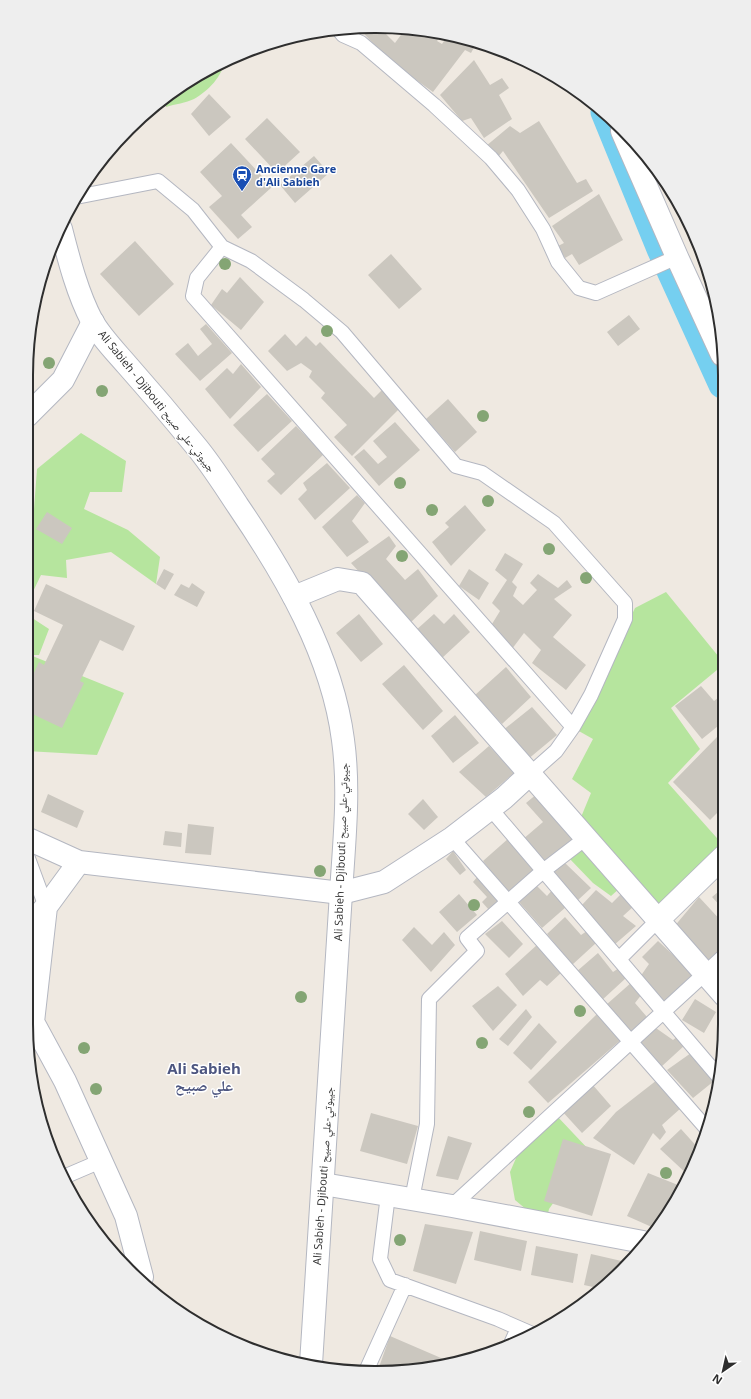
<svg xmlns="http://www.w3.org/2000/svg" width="751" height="1399" font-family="'Open Sans','Noto Naskh Arabic',sans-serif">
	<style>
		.green { fill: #b6e59e }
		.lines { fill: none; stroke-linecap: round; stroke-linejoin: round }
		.canal { stroke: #75cff0; stroke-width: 27 }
		.building { fill: #cbc7bf }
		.lane-casing { stroke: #b4b7c1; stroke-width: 16 }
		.street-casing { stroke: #b4b7c1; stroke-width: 24 }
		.secondary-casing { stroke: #b4b7c1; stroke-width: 24 }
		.lane { stroke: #fff; stroke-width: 14 }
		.street { stroke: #fff; stroke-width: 22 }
		.secondary { stroke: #fff; stroke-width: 22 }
		.tree { fill: #84a574 }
		.labels { text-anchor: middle; stroke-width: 3; stroke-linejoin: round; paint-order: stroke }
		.transit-label { font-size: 11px; font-weight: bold; fill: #164399; stroke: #fff; text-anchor: start }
		.street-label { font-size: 11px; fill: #2e2e2e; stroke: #fff }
		.district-label { font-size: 15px; font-weight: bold; fill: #4d5680; stroke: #fff }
		.rim { fill: none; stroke: #2e2e2e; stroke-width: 2 }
	</style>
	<rect width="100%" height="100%" fill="#efe9e1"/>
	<path class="green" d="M224 61C223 76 208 91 194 99 186 103 175 104 166 107L165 97Z
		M81 433 126 461 122 492H90L84 509 128 530 160 557 156 584 111 552 66 560 67 578 41 575 26 606 27 515 34 509 37 469Z
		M666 592 723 662V665L671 708 700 749 668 783 724 846 659 912 629 880 611 896 593 883 568 857 579 822 591 793 572 779 593 739 577 730 635 608Z
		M26 614 49 629 39 655H30L124 693 97 755 26 751Z
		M556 1115 590 1151 549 1209 547 1218 533 1215 515 1200 510 1172 520 1149Z"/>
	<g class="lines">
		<path class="canal" d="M604 112 660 249 722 385"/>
	</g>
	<path class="building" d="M358 27 388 28 385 33 395 43 406 28 419 29 422 31 423 29 442 34 437 41 442 44 448 35 477 42 471 53 465 50 433 92 387 59Z
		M474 60 490 85 502 78 509 88 499 95 512 119 484 138 471 118 462 121 440 95Z
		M209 94 231 117 209 136 191 114Z
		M267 118 300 152 277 173 245 139Z
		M539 121 577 183 586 179 593 191 549 218 503 151 498 157 486 146 510 126 520 133Z
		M231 143 272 187 241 215 252 227 238 239 209 207 222 196 200 172Z
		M314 156 329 173 295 203 280 185Z
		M599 194 623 240 579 265 572 254 565 258 558 246 564 243 552 226Z
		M135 241 174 284 139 316 100 274Z
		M391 254 422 289 399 309 368 275Z
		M240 277 264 302 241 330 211 305 222 289 227 293Z
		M629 315 640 329 618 346 607 332Z
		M206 324 232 353 200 381 175 354 188 343 198 356 212 344 200 329Z
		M285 334 296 346 306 336 316 346 320 342 374 398 382 390 400 408 352 456 334 437 347 425 321 398 325 393 309 377 312 371 301 363 287 371 268 351Z
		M241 364 261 387 230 419 205 389 227 368 233 374Z
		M267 394 292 421 258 452 233 425Z
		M448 399 477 432 455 452 426 419Z
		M395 422 420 450 379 486 354 457 364 449 378 464 387 457 373 441Z
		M296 426 324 454 281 495 267 481 275 474 261 459Z
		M327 463 350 488 315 520 298 499 307 490 303 483Z
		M357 495 365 503 352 521 369 542 347 557 322 527Z
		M465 505 486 530 451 566 432 542 449 527 445 523Z
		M47 512 72 528 62 544 36 529Z
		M389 536 396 546 386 559 405 580 418 569 438 596 408 625 351 563Z
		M505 553 523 564 512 582 517 587 513 596 523 605 537 590 530 583 538 574 558 588 567 580 572 587 554 599 572 615 553 637 586 665 566 690 532 663 541 650 524 633 512 649 492 624 500 611 492 603 507 580 495 570Z
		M164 569 174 574 165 590 156 584Z
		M469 569 489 583 479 600 459 586Z
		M192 583 205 592 197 607 174 595 181 584 189 588Z
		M46 584 135 626 123 651 100 640 80 681 84 683 62 728 26 711V690L39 662 44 665 63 625 34 611Z
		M359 614 383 644 361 662 336 633Z
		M434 614 444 624 454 614 470 632 441 659 415 631Z
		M404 665 443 711 423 730 382 684Z
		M506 667 531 697 502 724 475 695Z
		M701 686 714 701 723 694V722L702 739 675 706Z
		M532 707 557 735 527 760 502 731Z
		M455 715 479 743 453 763 431 736Z
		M717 737 723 744 724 806 710 820 673 782Z
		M489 746 514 773 486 797 459 772Z
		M538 793 576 837 544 864 522 840 543 822 526 803Z
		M48 794 84 811 77 828 41 812Z
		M423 799 438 817 424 830 408 814Z
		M188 824 214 827 211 855 185 853Z
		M165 831 182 833 181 847 163 845Z
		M509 838 535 871 508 894 483 861Z
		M453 851 466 870 460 875 446 859Z
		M565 863 591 888 577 901 551 871Z
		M478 876 501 899 489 910 482 902 487 897 473 882Z
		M537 886 547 896 553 889 566 907 542 928 519 902Z
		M724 887V910L712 897Z
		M596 890 612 903 621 894 634 906 623 916 636 926 614 945 581 906Z
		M459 894 477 915 457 932 439 912Z
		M699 897 724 924V947L706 963 673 928Z
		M565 917 581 935 587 931 596 943 572 965 547 934Z
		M502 921 523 944 509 958 485 934Z
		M414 927 432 945 444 932 455 945 431 972 402 940Z
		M658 941 694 974 664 1002 640 977 649 964 642 957Z
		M538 944 562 972 547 986 540 980 523 996 505 974Z
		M598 953 613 972 619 968 626 978 601 1001 576 972Z
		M632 982 642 994 635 1003 647 1017 631 1033 606 1005Z
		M498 986 517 1005 493 1031 472 1006Z
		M695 999 716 1012 704 1033 682 1020Z
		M526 1009 532 1017 508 1046 499 1039Z
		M598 1013 622 1039 548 1103 528 1082Z
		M539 1023 557 1042 531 1070 513 1053Z
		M653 1026 673 1040 678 1036 685 1045 661 1067 638 1041Z
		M691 1053 714 1081 693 1098 667 1070Z
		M657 1080 681 1108 662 1125 666 1132 660 1140 653 1133 634 1165 593 1138 616 1112Z
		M592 1084 611 1106 582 1133 561 1110Z
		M371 1113 418 1126 407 1164 360 1151Z
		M681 1129 699 1149 688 1175 660 1149Z
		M448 1136 472 1143 458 1180 436 1176Z
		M563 1139 611 1154 592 1216 544 1201Z
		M648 1173 683 1187 678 1198 654 1228 627 1216Z
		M425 1224 473 1232 456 1284 413 1271Z
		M480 1231 527 1241 521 1271 474 1260Z
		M536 1246 578 1254 573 1283 531 1275Z
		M591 1254 626 1262 602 1289 584 1285Z
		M390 1336 448 1361 399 1372 378 1370Z"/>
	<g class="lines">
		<defs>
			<path id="lane" d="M338 29 343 35 361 43 434 105 491 158 518 190 543 229 558 262 579 288 596 293 677 257
				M76 197 158 181 193 210 222 247 197 278 193 296 573 727
				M222 247 251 261 304 300 342 332 456 466 482 473 554 523 625 603V619L591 695 573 727 556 751 530 774
				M490 808 719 1077
				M452 838 707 1129
				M26 853 46 907
				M619 959 658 920
				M66 1176 101 1161
				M388 1195 380 1259 390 1280 498 1319 530 1333
				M412 1199 427 1124 429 999 477 951 467 938 543 871 586 838
				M452 1206 724 956
				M510 1346 518 1328
				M367 1369 405 1285"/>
			<path id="street" d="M622 131 677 257 722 355
				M27 416 63 380 93 322
				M294 597 338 579 362 583 724 995
				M26 838 79 862 341 893 384 882 452 838 504 798 530 774
				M658 920 724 856
				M26 929 46 907 79 862
				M26 1009 65 1081 126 1216 142 1277
				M33 1022 46 907
				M323 1184 452 1206 643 1242"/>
			<path id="secondary" d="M61 229C69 260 77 292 92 321 101 337 115 351 127 365 150 391 173 418 195 445 211 464 224 485 238 506 285 575 332 655 343 740 350 790 344 843 341 893L311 1364"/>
		</defs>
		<use href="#lane" class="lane-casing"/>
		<use href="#street" class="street-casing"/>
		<use href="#secondary" class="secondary-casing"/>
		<use href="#lane" class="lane"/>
		<use href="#street" class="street"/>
		<use href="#secondary" class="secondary"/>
	</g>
	<g class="tree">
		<circle cx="225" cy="264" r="6"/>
		<circle cx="327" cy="331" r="6"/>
		<circle cx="49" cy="363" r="6"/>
		<circle cx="102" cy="391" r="6"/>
		<circle cx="483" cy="416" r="6"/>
		<circle cx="400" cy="483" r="6"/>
		<circle cx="488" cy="501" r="6"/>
		<circle cx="432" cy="510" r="6"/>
		<circle cx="549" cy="549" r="6"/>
		<circle cx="402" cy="556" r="6"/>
		<circle cx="586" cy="578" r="6"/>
		<circle cx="320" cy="871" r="6"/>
		<circle cx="474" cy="905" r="6"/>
		<circle cx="301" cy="997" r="6"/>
		<circle cx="580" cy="1011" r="6"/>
		<circle cx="482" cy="1043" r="6"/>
		<circle cx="84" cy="1048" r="6"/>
		<circle cx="96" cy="1089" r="6"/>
		<circle cx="529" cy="1112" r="6"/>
		<circle cx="666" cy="1173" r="6"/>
		<circle cx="400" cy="1240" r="6"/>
	</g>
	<defs>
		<symbol id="station-pin" viewBox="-11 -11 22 30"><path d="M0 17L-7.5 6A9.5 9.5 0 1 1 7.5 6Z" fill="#1a4fb4" stroke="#fff"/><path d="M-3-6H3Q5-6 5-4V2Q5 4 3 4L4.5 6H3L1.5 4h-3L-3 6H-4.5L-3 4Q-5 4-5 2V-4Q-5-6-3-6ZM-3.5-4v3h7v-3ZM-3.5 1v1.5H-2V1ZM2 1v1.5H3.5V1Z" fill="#fff"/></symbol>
	</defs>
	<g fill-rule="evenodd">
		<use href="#station-pin" x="231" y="164" width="22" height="30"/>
	</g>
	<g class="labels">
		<g class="transit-label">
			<text x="256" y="173">Ancienne Gare<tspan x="256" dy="13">d'Ali Sabieh</tspan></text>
		</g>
		<g class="street-label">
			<text transform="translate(157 401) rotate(51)" y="4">Ali Sabieh - Djibouti جيبوتي-علي صبيح</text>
			<text transform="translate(341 852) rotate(-88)" y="4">Ali Sabieh - Djibouti جيبوتي-علي صبيح</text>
			<text transform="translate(323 1176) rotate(-86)" y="4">Ali Sabieh - Djibouti جيبوتي-علي صبيح</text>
		</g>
		<g class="district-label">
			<text x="204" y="1074">Ali Sabieh<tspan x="204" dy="17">علي صبيح</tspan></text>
		</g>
	</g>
	<path d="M0 0H751V1399H0ZM375 33H376A342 342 0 0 1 718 375V1024A342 342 0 0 1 376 1366H375A342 342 0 0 1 33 1024V375A342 342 0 0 1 375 33Z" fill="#eee" fill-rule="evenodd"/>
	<path class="rim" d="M375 33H376A342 342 0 0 1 718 375V1024A342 342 0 0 1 376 1366H375A342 342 0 0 1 33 1024V375A342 342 0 0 1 375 33Z"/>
	<g transform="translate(723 1371) rotate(214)" stroke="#ffffff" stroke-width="3" paint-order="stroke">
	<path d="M0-3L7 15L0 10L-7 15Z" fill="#2e2e2e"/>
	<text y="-6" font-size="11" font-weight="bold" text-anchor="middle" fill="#2e2e2e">N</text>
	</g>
</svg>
